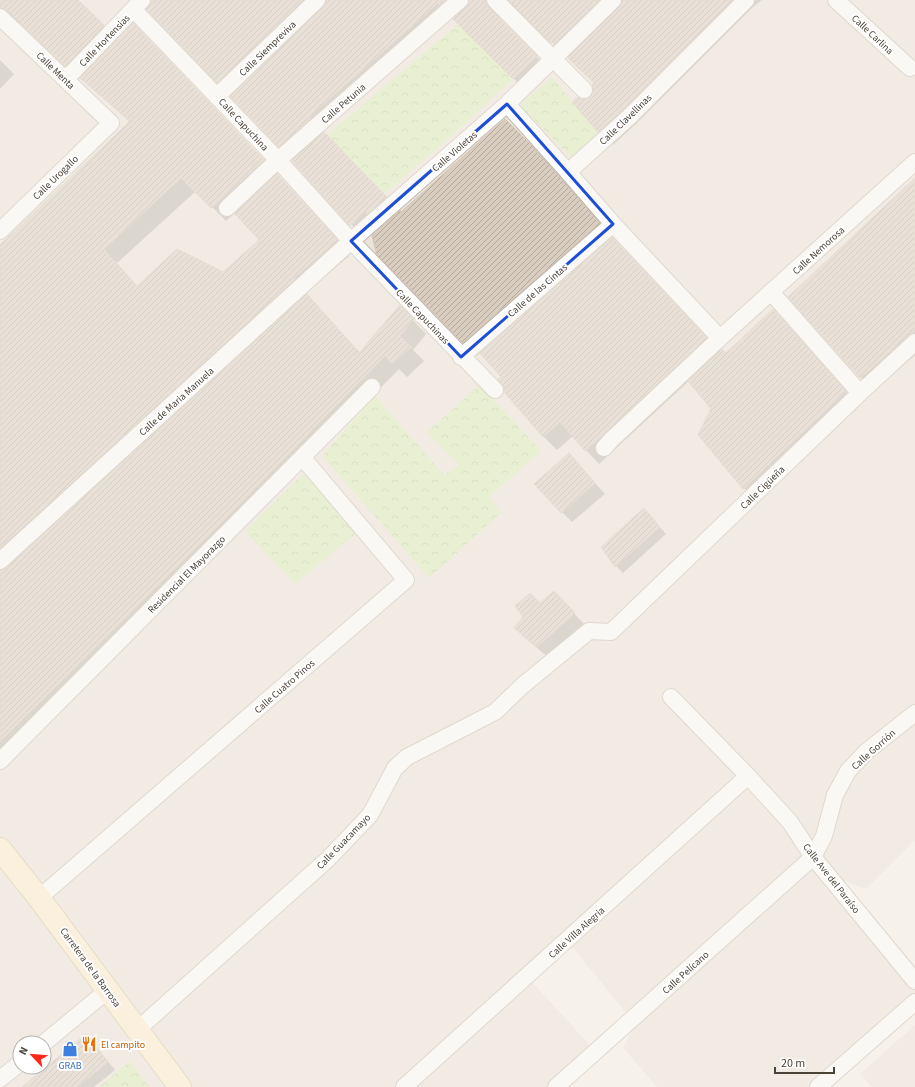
<svg xmlns="http://www.w3.org/2000/svg" width="915" height="1087" font-family="'Source Sans 3',sans-serif">
	<style>
		.residential { fill: #eae3d9; fill-rule: evenodd }
		.forest { fill: url(#forest-crowns) }
		.shadow { fill: #0003; fill-rule: evenodd }
		.building { fill: url(#building-hatch); stroke: #d4c4b3 }
		.lines { fill: none; stroke-linecap: round; stroke-linejoin: round }
		.street-casing { stroke: #c3b9ad; stroke-width: 18 }
		.secondary-casing { stroke: #d8c29a; stroke-width: 24 }
		.street { stroke: #fff; stroke-width: 16 }
		.secondary { stroke: #ffeecd; stroke-width: 22 }
		.marked { fill: none; stroke: #1d4ed8; stroke-width: 3; stroke-linejoin: round }
		.labels { text-anchor: middle; stroke-width: 4; stroke-linejoin: round; paint-order: stroke }
		.street-label { font-size: 10px; fill: #4b4238; stroke: #fff }
		.food-label { font-size: 10px; fill: #c56008; stroke: #fff; text-anchor: start }
		.shop-label { font-size: 10px; fill: #366cbe; stroke: #fff }
	</style>
	<defs>
		<pattern id="forest-crowns" width="20" height="18" patternUnits="userSpaceOnUse"><rect width="20" height="18" fill="#d8ecb3"/><path d="M2 6a3 3 0 1 1 6 0M12 15a3 3 0 1 1 6 0" fill="none" stroke="#bbcc9b"/></pattern>
		<pattern id="building-hatch" width="6" height="6" patternUnits="userSpaceOnUse"><rect width="6" height="6" fill="#d9cdc0"/><path d="M-1 1l2-2M0 6l6-6M5 7l2-2" fill="none" stroke="#b2a89d"/></pattern>
	</defs>
	<rect width="100%" height="100%" fill="#f6f2eb"/>
	<path class="residential" d="M0 0H915V840L866 889 819 872 915 986V1010L827 1087H657L623 1048 635 1024 570 944 530 980 600 1056 565 1087H0ZM20 1043H44V1067H20Z
		M915 1025V1087H872L860 1074Z"/>
	<path class="forest" d="M458 24 513 79 447 140 384 194 327 135Z
		M552 77 599 133 572 158 520 106Z
		M480 385 541 451 489 497 501 513 429 578 322 456 375 396 444 475 459 465 427 432Z
		M310 467 362 528 295 584 245 531Z
		M130 1061 149 1087H99Z"/>
	<path class="shadow" d="M0 0H76L118 40 147 38 277 174 349 253 348 255 349 256 307 292V294L360 353 400 306 426 334 413 350 424 361 407 377 399 369 240 531 0 769V247L130 122 81 77 80 79 21 24 14 21 0 8ZM196 191 226 221 235 213 260 240 223 274 137 287 116 264Z
		M153 0H762L753 7 636 124 613 145 574 102 591 98 594 92 595 83 569 57 566 55 565 56 516 6 512 4H507L499 12V17L502 21 550 70 527 92 452 16 322 131 396 208 362 236 293 160 218 82Z
		M0 60 14 74 0 89Z
		M505 121 547 162 613 237 612 238 720 352 726 354 773 310 787 324 859 406 758 502 744 488 712 409 689 381 599 464 573 436 557 450 543 436 502 377 480 353 477 356 463 342 401 213Z
		M915 179V355L874 391 860 377Z
		M579 465 605 494 572 522 562 512Z
		M650 516 666 534 623 573 616 566Z
		M564 603 584 624 548 657 525 638 515 628 540 604Z
		M86 1036 94 1044 115 1070 94 1087H23Z"/>
	<path class="building" d="M0 0H78L104 25 65 66 7 10 0 8Z
		M151 0H303L217 83 146 9 151 3Z
		M326 0H446L440 5 438 3 309 117 311 118 279 147 230 96 324 7Z
		M469 0H486L488 7 537 56 513 79 453 19 467 7Z
		M508 0H599L554 44 552 42 551 43Z
		M622 0H733L622 110 598 132 572 102 578 97 582 99H586L590 97 593 92 592 85 594 83 568 58 620 7Z
		M133 23 264 160 211 208 181 178 104 249 137 286 177 249 223 272 259 240 235 214 277 174 337 239 335 240 336 241 294 278 295 279 0 548V245L130 121 80 78Z
		M505 119 533 147 600 223 463 343 377 255 372 235 400 210 401 212Z
		M324 132 387 197 367 214 366 211 350 226 292 161Z
		M915 178V330L860 378 788 297Z
		M612 237 707 338 585 451 560 422 543 437 504 392V387L498 379 501 377 480 353Z
		M307 294 359 353 400 305 414 319 400 336 412 347 392 364 385 356 226 518 0 742V570L6 568Z
		M773 309 846 391 743 489 698 435 711 409 688 381 722 349 726 353Z
		M569 453 595 483 561 513 534 484Z
		M644 508 660 527 615 567 601 547Z
		M554 591 575 613 537 647 514 628 523 617 515 606 530 593 540 603Z
		M86 1034 108 1062 77 1087H22Z"/>
	<g class="lines">
		<defs>
			<path id="street" d="M495 0 584 90
				M836 0 910 68
				M133 9 278 160 351 241 495 390
				M0 17 111 123 0 231
				M66 79 142 0
				M217 96 317 0
				M507 104 568 172 629 117 746 0
				M568 172 613 224 720 338
				M227 208 278 160 460 0
				M771 292 860 393
				M461 357 613 224
				M604 448 611 440 720 338 915 162
				M0 561 351 241 507 104 613 0
				M671 697 748 776 790 822 813 857 915 981
				M0 761 372 387
				M39 898 406 580 302 457
				M137 1030 328 859 370 815 395 768 407 757 495 712 522 686 589 631 611 632 860 393 915 342
				M44 1043 108 990
				M0 1079 20 1063
				M404 1087 748 776
				M556 1087 813 857 824 836 835 795 848 771 867 751 915 713
				M818 1087 915 1002"/>
			<path id="secondary" d="M0 849 39 898 180 1087"/>
		</defs>
		<use href="#street" class="street-casing"/>
		<use href="#secondary" class="secondary-casing"/>
		<use href="#street" class="street"/>
		<use href="#secondary" class="secondary"/>
	</g>
	<path d="M0 0H915V1087H0ZM507 104 613 224 461 357 351 241Z" fill="#f6f2eb" fill-opacity=".55" fill-rule="evenodd"/>
	<path class="marked" d="M507 104 613 224 461 357 351 241Z"/>
	<defs>
		<symbol id="restaurant-bare" viewBox="-9 -9 18 18"><path d="M-5-6h1v4h1v-4h1v4h1v-4h1v5L-1.5 .5V6h-2V.5L-5-1ZM5-6V6H3V1.5H1.5Q1.5-4 5-6Z" fill="#e8710a" stroke="#fff" stroke-width="2.5" paint-order="stroke"/></symbol>
		<symbol id="shop-bare" viewBox="-9 -9 18 18"><path d="M-5-2.5h2.3a2.7 3.5 0 0 1 5.4 0H5L5.5 6h-11ZM-1.5-2.5h3a1.5 2.3 0 0 0-3 0Z" fill="#3f7fe0" stroke="#fff" stroke-width="2.5" paint-order="stroke"/></symbol>
	</defs>
	<g fill-rule="evenodd">
		<use href="#restaurant-bare" x="78" y="1033" width="22" height="22"/>
		<use href="#shop-bare" x="59" y="1038" width="22" height="22"/>
	</g>
	<g class="labels">
		<g class="street-label">
			<text transform="translate(873 34) rotate(43)" y="4">Calle Carlina</text>
			<text transform="translate(104 40) rotate(-46)" y="4">Calle Hortensias</text>
			<text transform="translate(267 48) rotate(-44)" y="4">Calle Siempreviva</text>
			<text transform="translate(56 70) rotate(44)" y="4">Calle Menta</text>
			<text transform="translate(343 103) rotate(-41)" y="4">Calle Petunia</text>
			<text transform="translate(625 119) rotate(-44)" y="4">Calle Clavellinas</text>
			<text transform="translate(244 124) rotate(47)" y="4">Calle Capuchina</text>
			<text transform="translate(454 151) rotate(-41)" y="4">Calle Violetas</text>
			<text transform="translate(55 177) rotate(-44)" y="4">Calle Urogallo</text>
			<text transform="translate(818 250) rotate(-42)" y="4">Calle Nemorosa</text>
			<text transform="translate(537 290) rotate(-41)" y="4">Calle de las Cintas</text>
			<text transform="translate(423 316) rotate(46)" y="4">Calle Capuchinas</text>
			<text transform="translate(176 401) rotate(-42)" y="4">Calle de Maria Manuela</text>
			<text transform="translate(762 487) rotate(-44)" y="4">Calle Cigüeña</text>
			<text transform="translate(186 574) rotate(-45)" y="4">Residencial El Mayorazgo</text>
			<text transform="translate(284 686) rotate(-41)" y="4">Calle Cuatro Pinos</text>
			<text transform="translate(873 749) rotate(-42)" y="4">Calle Gorrión</text>
			<text transform="translate(343 841) rotate(-46)" y="4">Calle Guacamayo</text>
			<text transform="translate(832 878) rotate(52)" y="4">Calle Ave del Paraíso</text>
			<text transform="translate(576 932) rotate(-42)" y="4">Calle Villa Alegria</text>
			<text transform="translate(91 967) rotate(54)" y="4">Carretera de la Barrosa</text>
			<text transform="translate(685 972) rotate(-42)" y="4">Calle Pelícano</text>
		</g>
		<g class="food-label">
			<text x="101" y="1048">El campito</text>
		</g>
		<g class="shop-label">
			<text x="70" y="1069">GRAB</text>
		</g>
	</g>
	<g transform="translate(32 1055) rotate(296)"><circle r="19" fill="#ffffff" stroke="#b7b3af"/>
	<path d="M0-3L7 15L0 10L-7 15Z" fill="#ff271a"/>
	<text y="-6" font-size="11" font-weight="bold" text-anchor="middle" fill="#4b4238">N</text>
	</g>
	<path d="M775 1067v6h59v-6" fill="none" stroke="#4b4238" stroke-width="2"/>
	<text x="781" y="1067" font-size="12" fill="#4b4238" stroke="#ffffff" stroke-width="3" paint-order="stroke">20 m</text>
</svg>
